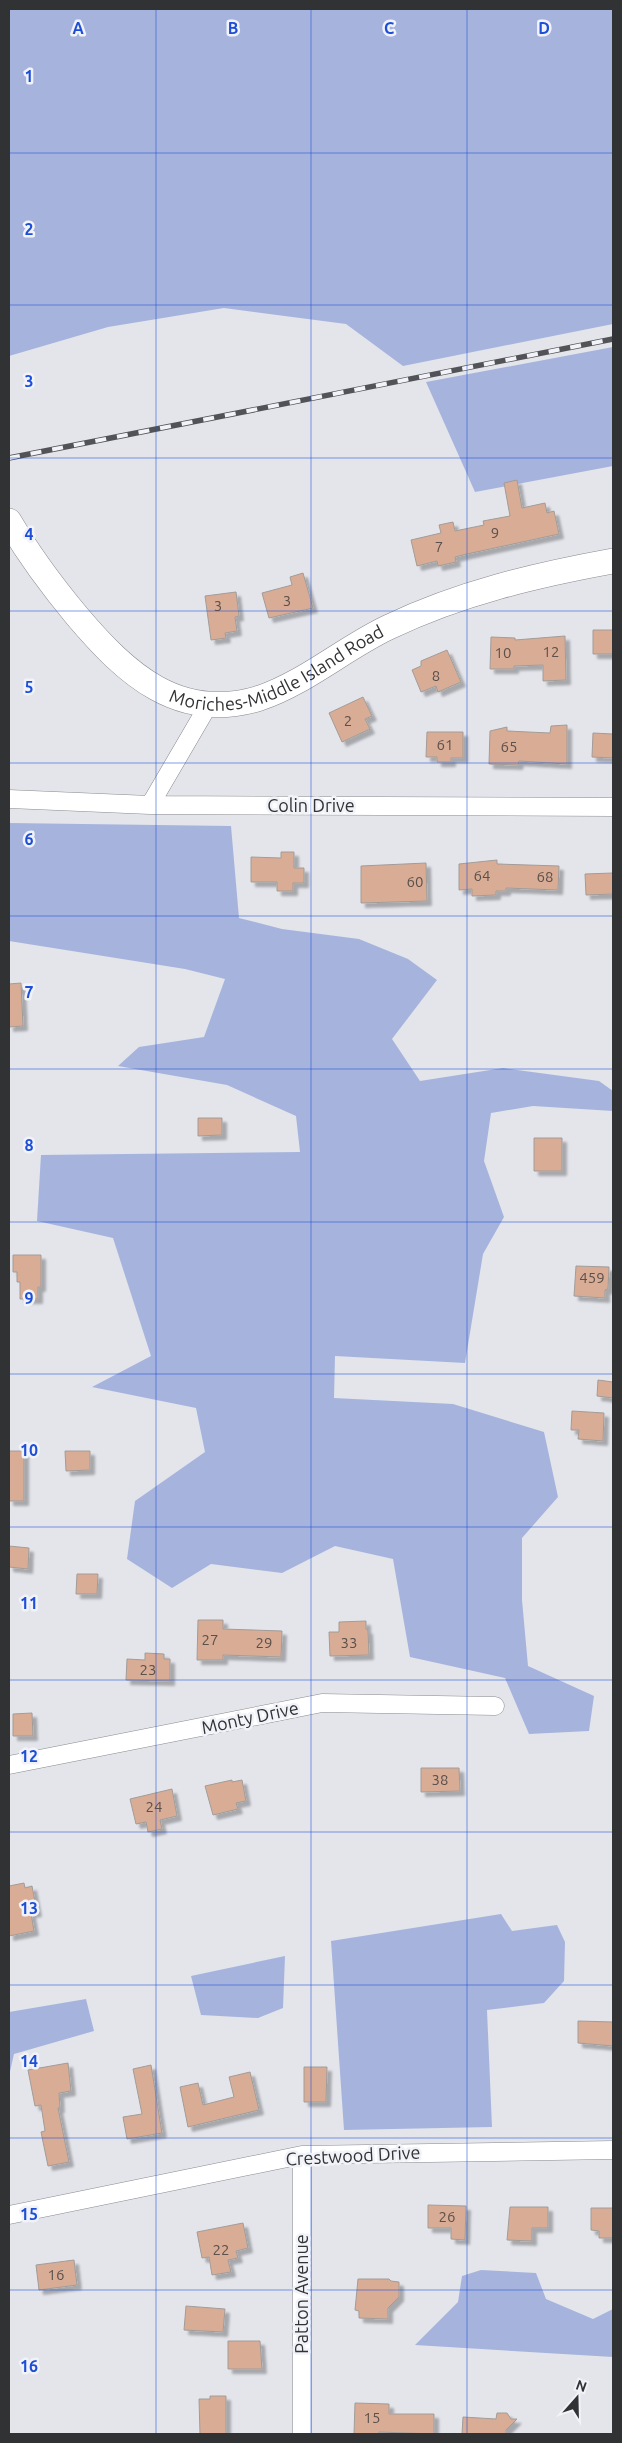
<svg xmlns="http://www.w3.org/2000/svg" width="622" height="2443" font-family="Ubuntu,sans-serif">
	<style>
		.forest { fill: #a6b4dd }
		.building { fill: #d8ac95; stroke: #a29c99; filter: url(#shadow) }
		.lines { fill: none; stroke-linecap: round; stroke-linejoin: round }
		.minor-casing { stroke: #898b90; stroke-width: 19 }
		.secondary-casing { stroke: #898b90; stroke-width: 26 }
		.minor { stroke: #fff; stroke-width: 18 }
		.secondary { stroke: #fff; stroke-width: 25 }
		.rail-casing { stroke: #525356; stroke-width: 5.5 }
		.rail { stroke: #f1f3f9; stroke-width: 4; stroke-dasharray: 11; stroke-linecap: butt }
		.grid { fill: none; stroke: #1d4ed8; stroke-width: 1; stroke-opacity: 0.55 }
		.labels { text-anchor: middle; stroke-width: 5; stroke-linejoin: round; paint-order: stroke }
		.number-label { font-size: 15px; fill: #5b504c }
		.street-label { font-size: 18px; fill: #313234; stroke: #f1f3f9 }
		.grid-label { font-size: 16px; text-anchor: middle; font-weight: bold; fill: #1d4ed8; stroke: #f1f3f9; stroke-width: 5; stroke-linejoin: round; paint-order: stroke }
	</style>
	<defs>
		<filter id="shadow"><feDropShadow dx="4.5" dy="4.5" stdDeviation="1" flood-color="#0004"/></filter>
	</defs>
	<rect width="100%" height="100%" fill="#e3e5eb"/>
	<path class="forest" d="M9 9H613V324L403 366 346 324 224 308 108 327 9 356Z
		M613 347V466L475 492 426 382Z
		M9 823 231 826 239 918 282 929 359 939 408 959 437 980 392 1039 420 1081 503 1068 599 1081 613 1091V1111L533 1106 491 1113 484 1161 504 1217 483 1254 465 1363 335 1356 334 1398 453 1404 544 1432 558 1497 522 1538V1600L528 1666 594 1696 589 1731 529 1734 505 1678 410 1657 393 1559 335 1546 282 1573 211 1564 172 1588 127 1559 135 1501 205 1452 196 1408 92 1387 151 1356 113 1238 37 1221 41 1155 300 1152 296 1116 227 1085 118 1066 139 1047 204 1037 225 979 185 969 9 941Z
		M501 1914 512 1931 557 1925 565 1942 564 1981 544 2003 487 2010 492 2127 344 2130 331 1941Z
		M285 1956 283 2008 258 2018 201 2015 191 1976Z
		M86 1999 94 2031 14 2054 9 2076V2012Z
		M481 2270 536 2273 546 2299 593 2319 613 2309V2357L415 2345 458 2302 462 2276Z"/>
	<path class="building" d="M517 480 522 508 545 503 547 513 554 511 559 534 467 554 455 557 456 562 438 566 437 561 417 566 411 540 441 533 439 525 453 522 455 531 484 525 483 521 510 516 504 483Z
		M303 573 313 608 269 618 262 593 292 585 290 577Z
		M236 592 239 616 235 617 237 631 225 633 226 638 211 640 205 596Z
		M593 630H613V654H593Z
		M565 636 566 680 543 681V665L514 666V669H490L491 637 515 638V640Z
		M447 650 461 682 438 692 436 686 421 692 412 670 421 666V661Z
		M363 697 372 716 365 719 370 729 342 742 329 713Z
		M567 725V764L519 761 518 765 489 764 490 731 507 727V731L550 733 551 726Z
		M427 732H463V758H451V762H437V757H426Z
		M593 733 613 734V758L592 757Z
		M281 852H294V868H304V883H293V891H277V882H251V857L281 858Z
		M497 860V864L559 866 558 890 506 888V891H496V895L472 896V889L459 890V864Z
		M426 863 427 901 361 903V866Z
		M613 873V894L586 895 585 874Z
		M21 983 23 1026 9 1027V984Z
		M198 1118H222V1135L198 1136Z
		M534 1138H562V1171H534Z
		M13 1255H41V1287H38V1299H20V1282H17V1272H13Z
		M576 1266 609 1267 608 1289 605 1290V1298L574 1296Z
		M598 1380 613 1382V1398L597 1396Z
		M572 1411 604 1413 603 1441 578 1439 579 1430H571Z
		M9 1451H24V1501H9Z
		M65 1451H90V1470L66 1471Z
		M9 1546 29 1548 28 1569 9 1567Z
		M77 1574H98L97 1594H76Z
		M198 1620H223V1629L282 1631 281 1657 223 1655V1660H197Z
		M366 1621V1629L368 1630 369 1655 330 1656 329 1632H339V1622Z
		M145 1653 164 1654V1659H170V1681L126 1680 127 1659 145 1660Z
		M32 1713 33 1736H13V1714Z
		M421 1768H459L460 1791 421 1792Z
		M232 1780V1782L242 1780 246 1801 236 1803 238 1809 213 1815 205 1786Z
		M172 1789 177 1816 160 1820 162 1829 148 1832 146 1822 136 1824 130 1799Z
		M24 1883 25 1888 32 1886 37 1912 31 1913 34 1931 9 1936V1886Z
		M578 2021 613 2022V2046L578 2043Z
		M68 2063 71 2091 59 2093 60 2108H58L69 2162 48 2166 41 2132 45 2131 41 2105 35 2106 28 2070Z
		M151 2065 162 2133 127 2139 123 2117 142 2114 133 2069Z
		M304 2067H327L326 2102H304Z
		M250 2072 259 2110 188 2127 180 2087 198 2083 203 2105 234 2097 229 2077Z
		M428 2205 466 2206 465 2240 451 2239V2228H428Z
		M510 2207H548V2228H532V2241L507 2240Z
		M591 2208H613V2238H599V2231L591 2230Z
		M243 2223 248 2248 236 2251 238 2258 228 2260 231 2272 212 2275 209 2257 202 2258 197 2232Z
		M74 2260 77 2285 39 2290 36 2265Z
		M358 2279H389L391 2281 399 2282V2297L388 2308V2319L359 2318V2311L355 2310Z
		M186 2306 225 2309 223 2332 184 2330Z
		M228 2341H260L262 2369H228Z
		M210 2396H226V2434H200L199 2399H210Z
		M355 2403 389 2404V2414H434V2434L379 2432V2434H354Z
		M497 2413H507L511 2419H517L506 2430V2434H462L463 2417 496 2419Z"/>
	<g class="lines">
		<defs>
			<path id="minor" d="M9 799 150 805 613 807
				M150 805 209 704
				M9 1765 322 1703 495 1706
				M9 2215 302 2155 613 2150
				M302 2434V2155"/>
			<g id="secondary">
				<path id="s1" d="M9 521C29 555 52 586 77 616 126 674 179 723 260 698 305 683 346 647 389 627 460 593 536 575 613 561"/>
			</g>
		</defs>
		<use href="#minor" class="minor-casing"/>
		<use href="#secondary" class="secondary-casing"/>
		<use href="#minor" class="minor"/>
		<use href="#secondary" class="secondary"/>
		<defs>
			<path id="rail" d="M9 458 613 339"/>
		</defs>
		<use href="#rail" class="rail-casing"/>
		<use href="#rail" class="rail"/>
	</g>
	<path class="grid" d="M156 9V2434M311 9V2434M467 9V2434M9 153H613M9 305H613M9 458H613M9 611H613M9 763H613M9 916H613M9 1069H613M9 1222H613M9 1374H613M9 1527H613M9 1680H613M9 1832H613M9 1985H613M9 2138H613M9 2290H613"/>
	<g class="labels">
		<g class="number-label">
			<text x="495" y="538">9</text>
			<text x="439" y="552">7</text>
			<text x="287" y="606">3</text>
			<text x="218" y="611">3</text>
			<text x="551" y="657">12</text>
			<text x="503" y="658">10</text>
			<text x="436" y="681">8</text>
			<text x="348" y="726">2</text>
			<text x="445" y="750">61</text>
			<text x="509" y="752">65</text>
			<text x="482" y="881">64</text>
			<text x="545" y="882">68</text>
			<text x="415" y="887">60</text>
			<text x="592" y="1283">459</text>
			<text x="210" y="1645">27</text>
			<text x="264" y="1648">29</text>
			<text x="349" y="1648">33</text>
			<text x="148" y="1675">23</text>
			<text x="440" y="1785">38</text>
			<text x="154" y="1812">24</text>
			<text x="447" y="2222">26</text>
			<text x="221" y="2255">22</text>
			<text x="56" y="2280">16</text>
			<text x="372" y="2423">15</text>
		</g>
		<g class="street-label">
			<text dy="6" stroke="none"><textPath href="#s1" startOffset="356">Moriches-Middle Island Road</textPath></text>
			<text x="311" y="812">Colin Drive</text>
			<text transform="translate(250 1718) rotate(-12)" y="6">Monty Drive</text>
			<text transform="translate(353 2156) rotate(-3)" y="6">Crestwood Drive</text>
			<text transform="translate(302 2294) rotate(-90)" y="6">Patton Avenue</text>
		</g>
	</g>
	<g class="grid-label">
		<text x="78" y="34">A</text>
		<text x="233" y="34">B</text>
		<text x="389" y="34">C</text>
		<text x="544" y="34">D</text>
		<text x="29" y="82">1</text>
		<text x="29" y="235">2</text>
		<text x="29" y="387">3</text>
		<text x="29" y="540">4</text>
		<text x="29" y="693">5</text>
		<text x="29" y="845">6</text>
		<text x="29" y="998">7</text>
		<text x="29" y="1151">8</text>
		<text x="29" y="1304">9</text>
		<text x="29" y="1456">10</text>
		<text x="29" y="1609">11</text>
		<text x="29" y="1762">12</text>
		<text x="29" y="1914">13</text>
		<text x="29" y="2067">14</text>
		<text x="29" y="2220">15</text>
		<text x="29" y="2372">16</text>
	</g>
	<rect width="622" height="2443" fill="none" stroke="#313234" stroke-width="20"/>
	<g transform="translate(577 2398) rotate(20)" stroke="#f1f3f9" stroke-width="4" paint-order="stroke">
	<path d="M0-4L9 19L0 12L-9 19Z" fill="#313234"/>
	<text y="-8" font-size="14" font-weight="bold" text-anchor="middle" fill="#313234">N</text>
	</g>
</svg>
